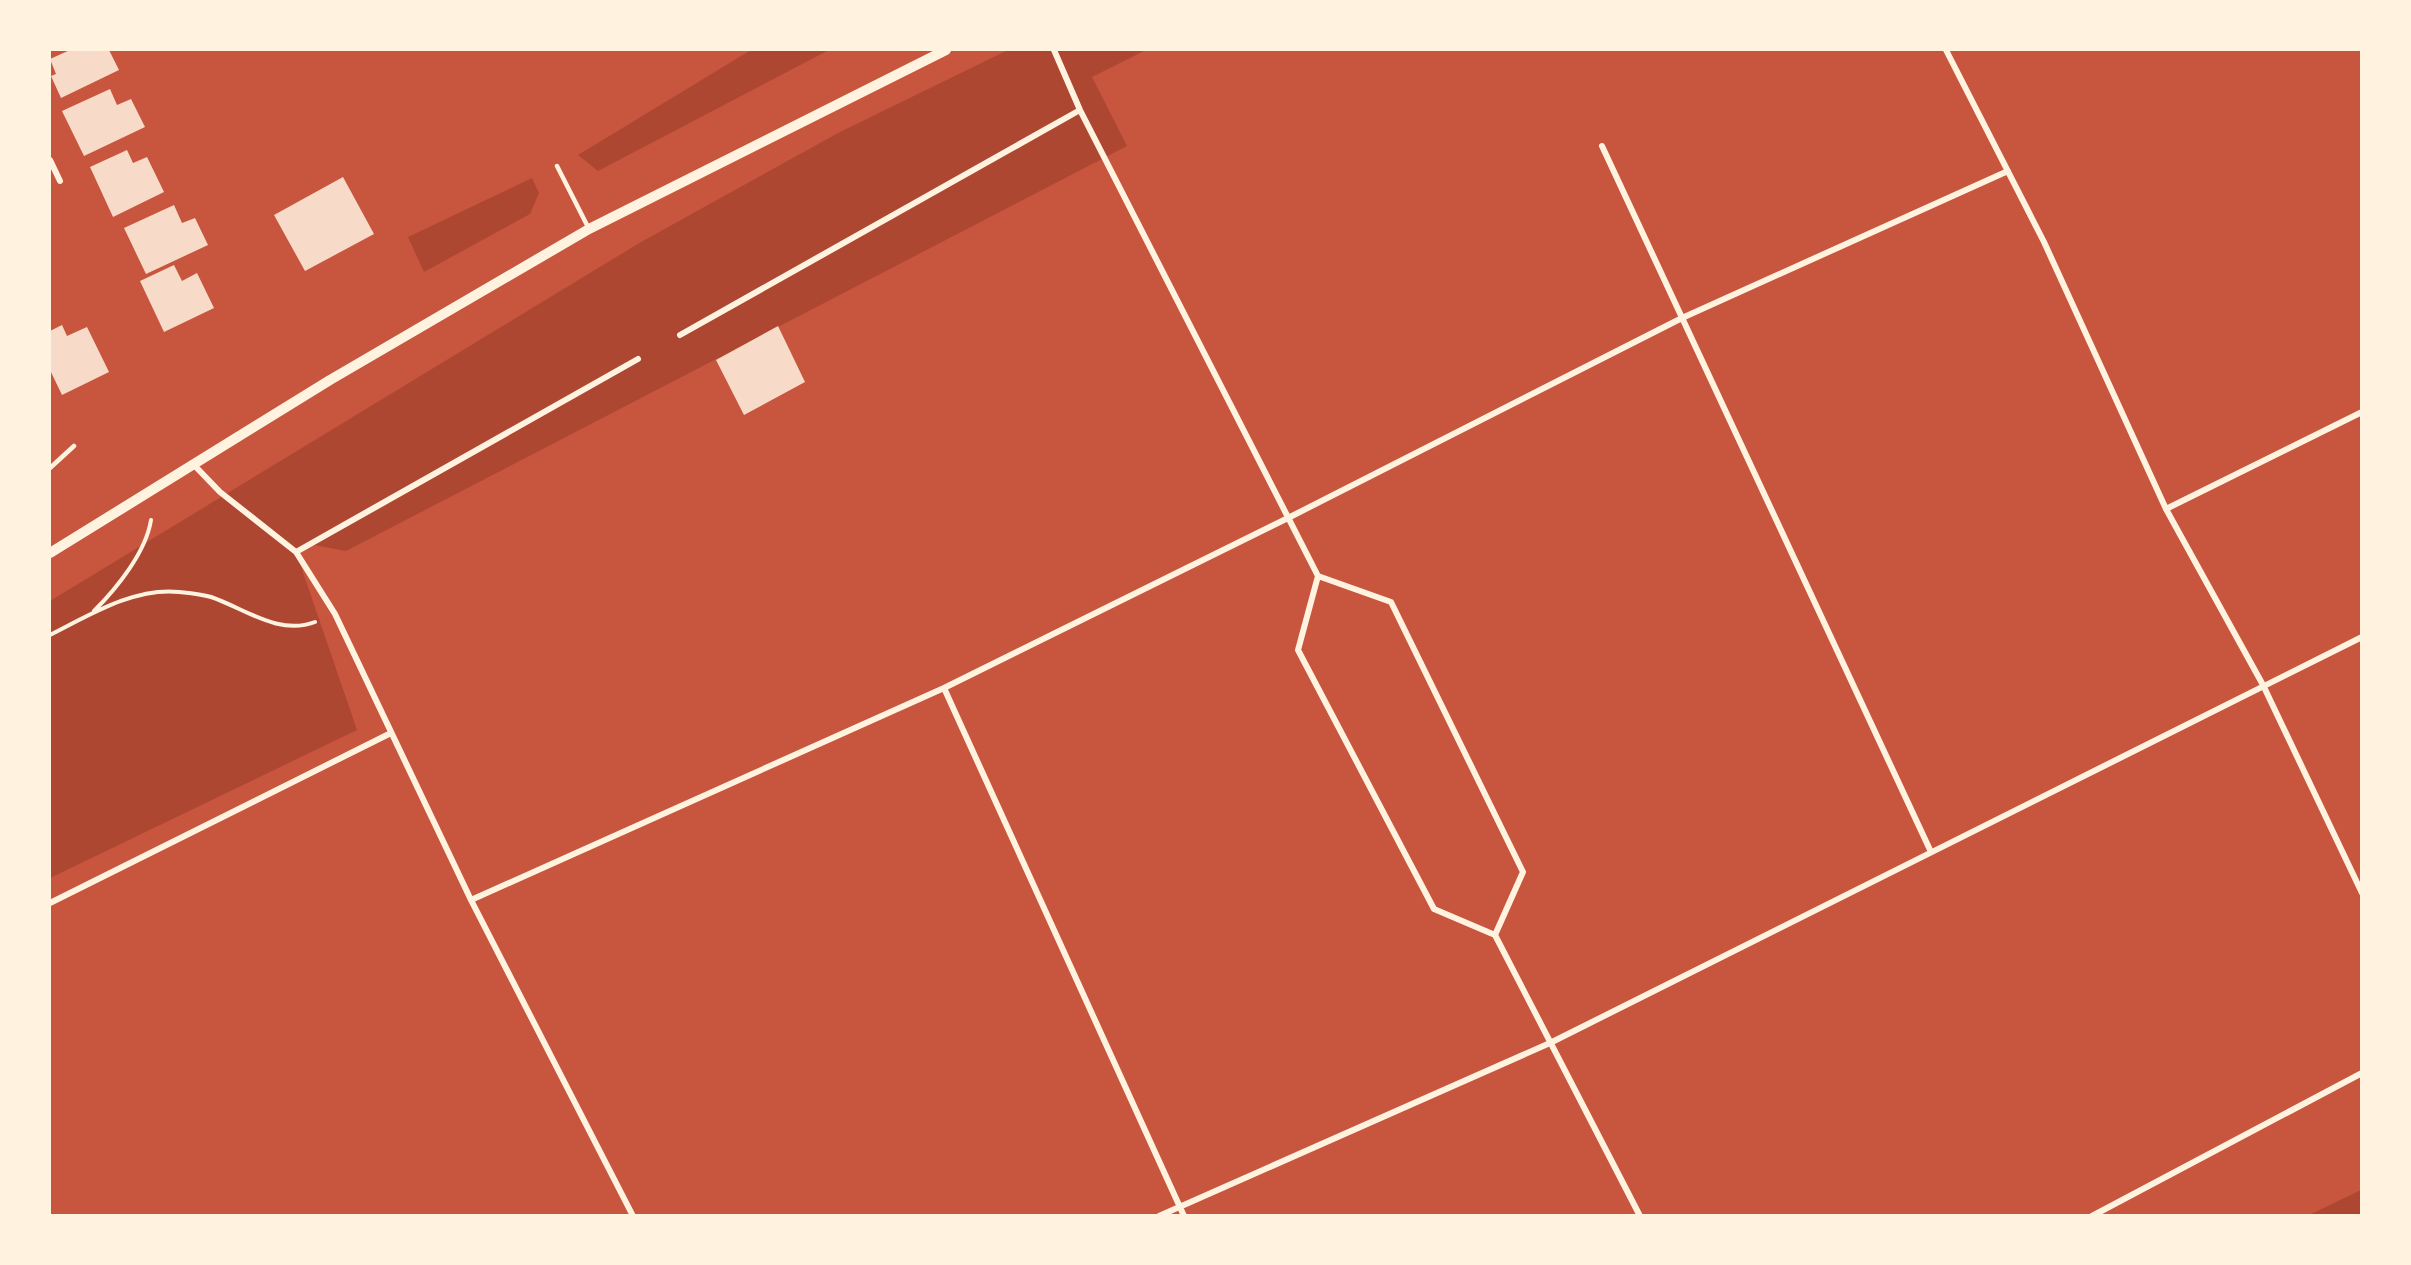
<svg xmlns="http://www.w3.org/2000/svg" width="2411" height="1265" font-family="Georgia,serif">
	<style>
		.green { fill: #ae4732 }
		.building { fill: #f7dbc8 }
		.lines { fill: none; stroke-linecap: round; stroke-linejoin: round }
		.path { stroke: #fff3e0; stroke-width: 4 }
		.service { stroke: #fff3e0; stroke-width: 4.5 }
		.minor { stroke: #fff3e0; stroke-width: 6 }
		.tertiary { stroke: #fff3e0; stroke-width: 10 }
	</style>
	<rect width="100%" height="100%" fill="#c8553d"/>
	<path class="green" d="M751 50H829L598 171 578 155Z
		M1008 50H1146L1092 77 1127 146 346 551 314 545 296 552 357 730 50 878V601L641 242 840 132Z
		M532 178 539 193 530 214 424 272 408 237Z
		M2361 1190V1215H2309Z"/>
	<path class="building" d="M70 50H109L119 70 61 98 51 76 56 74 50 59Z
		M110 89 117 105 131 99 145 127 84 156 62 111Z
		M127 150 133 163 147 157 164 192 113 217 90 167Z
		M343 177 374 234 305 271 274 215Z
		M174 205 182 223 195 218 208 245 146 274 124 228Z
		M174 265 182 281 197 273 214 308 164 332 140 281Z
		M62 325 67 336 87 327 109 372 62 395 50 370V331Z
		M778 326 805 382 744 415 716 360Z"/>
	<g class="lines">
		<path class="path" d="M94 611C117 588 146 552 151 520
			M50 635C88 616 134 587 179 592 189 593 201 594 211 597 244 608 278 636 315 622"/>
		<path class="service" d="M557 166 588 227
			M50 468 74 446"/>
		<path class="minor" d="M1054 50 1080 110 1318 576 1298 650 1434 909 1495 935 1640 1216
			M1946 50 2044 242 2166 509 2263 685 2362 893
			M1602 146 1931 852
			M50 160 60 181
			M680 335 1080 110
			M194 465 220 492 296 552 335 614 471 900 633 1216
			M2166 509 2362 412
			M296 552 638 359
			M1318 576 1391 602 1523 872 1495 935
			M944 688 1184 1216
			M471 900 944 688 1288 518 1682 318 2008 171
			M50 903 391 733
			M1159 1216 1550 1043 2362 637
			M2092 1216 2362 1073"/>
		<path class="tertiary" d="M50 553 330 380 589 229 946 50"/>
	</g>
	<rect width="2411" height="1265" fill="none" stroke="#fff3e0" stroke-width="102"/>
</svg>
